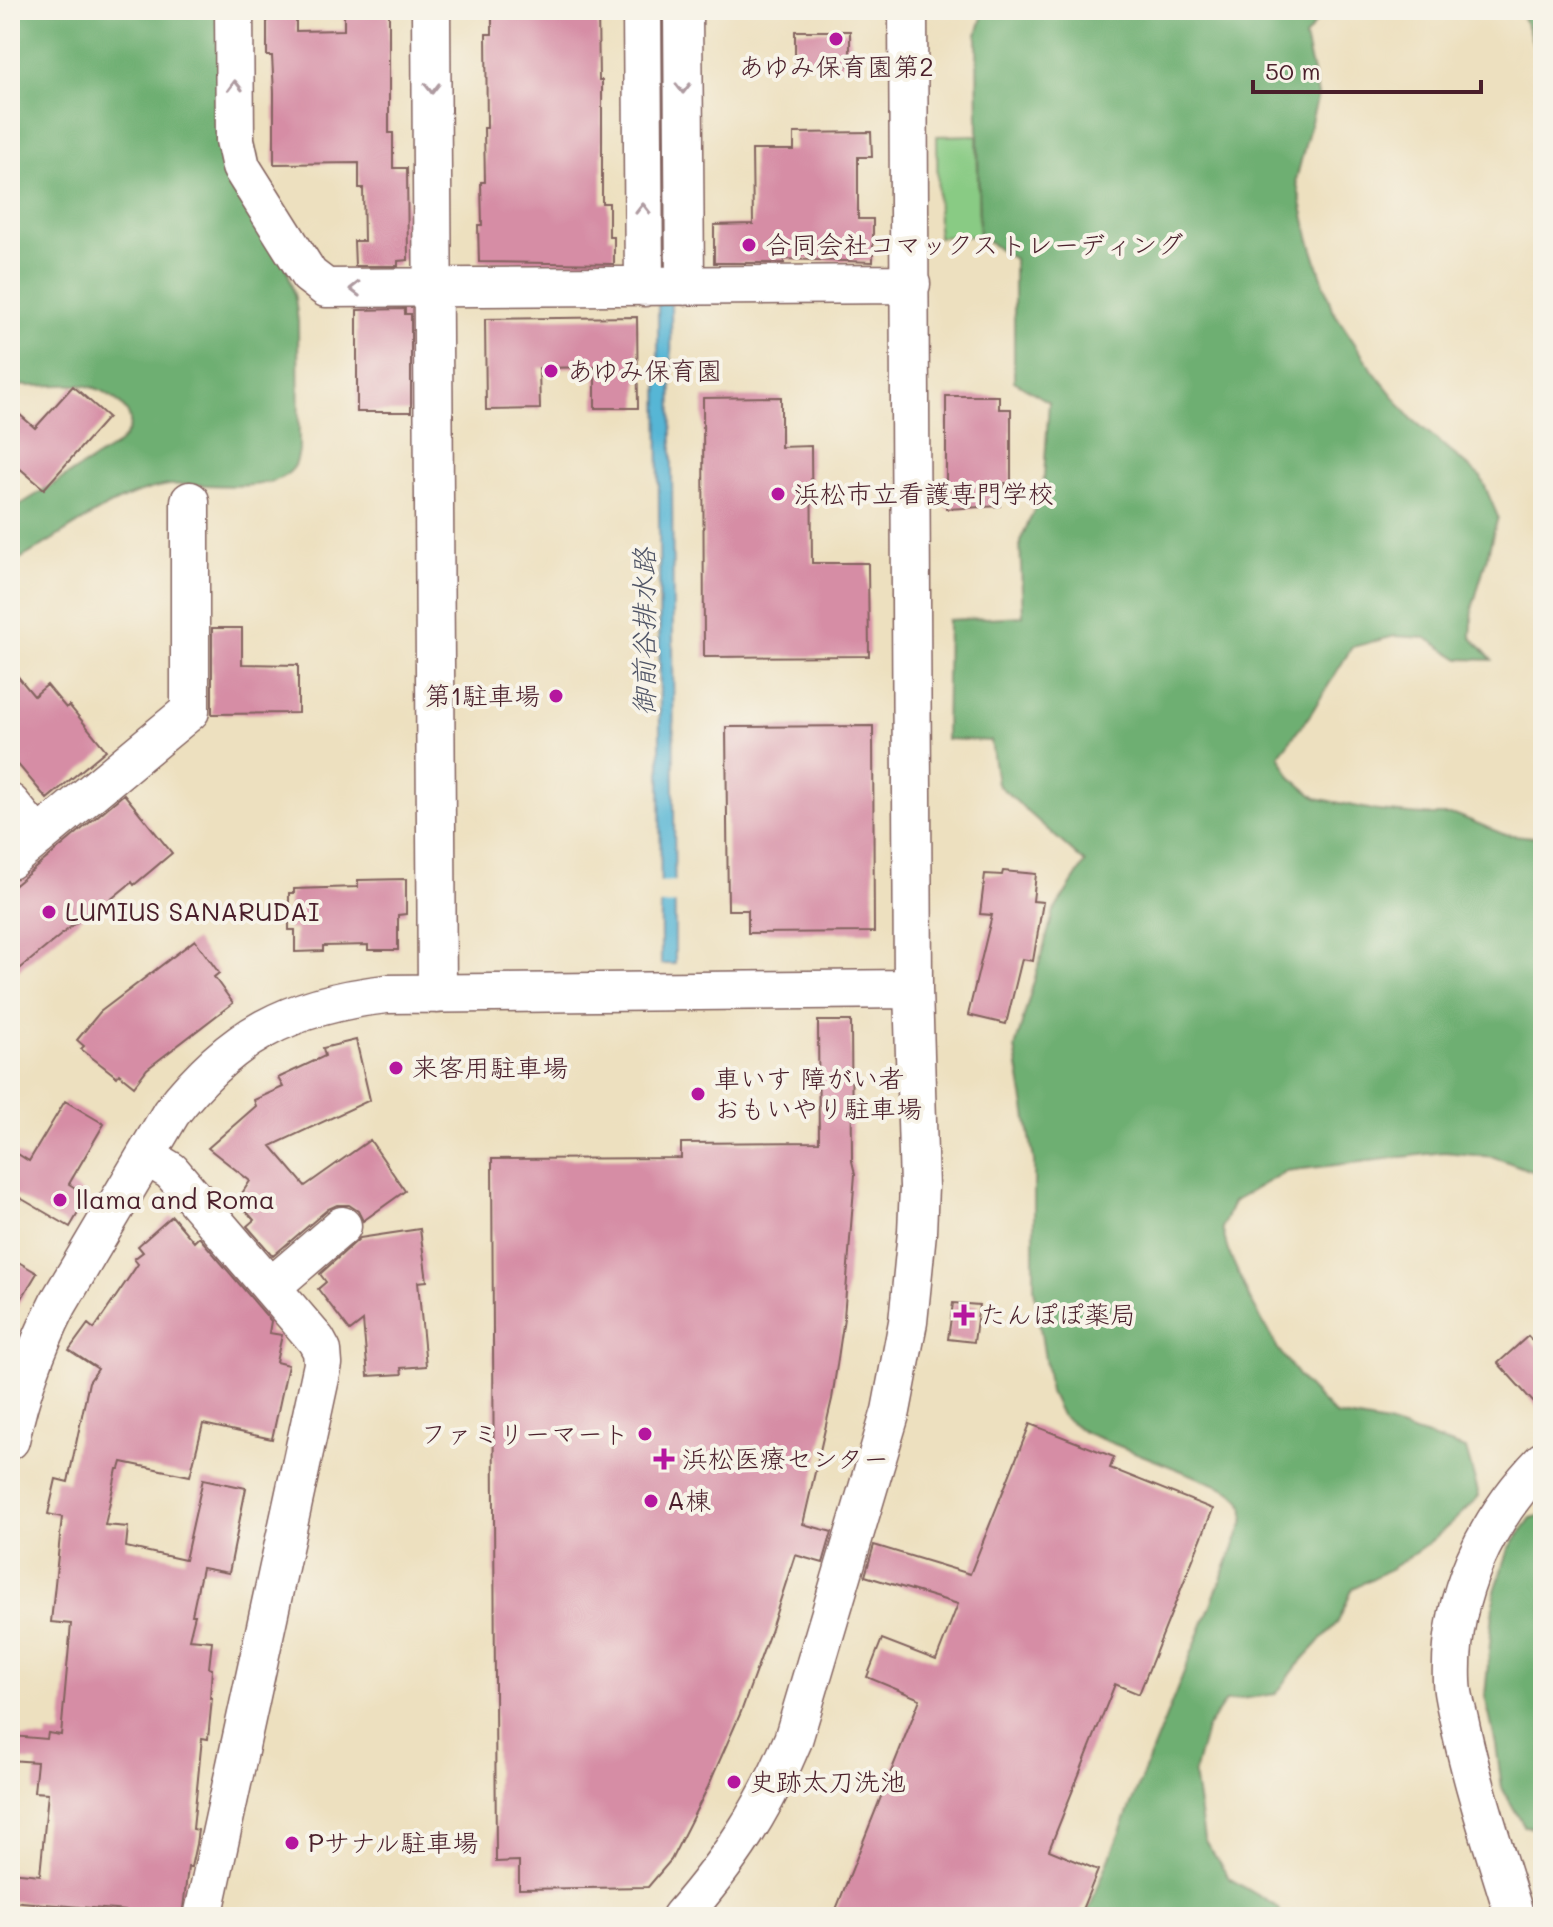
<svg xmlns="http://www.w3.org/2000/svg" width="1553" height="1927" font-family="Mali,'Klee One',sans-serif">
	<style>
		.green { fill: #89cb84; stroke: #6a7558; stroke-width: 2 }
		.forest { fill: #6eaf72; stroke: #5c674e; stroke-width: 2 }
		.water { fill: #57b6d5; stroke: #506a80; stroke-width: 2 }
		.pier { fill: #ede0bf }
		.building { fill: #d68da5 }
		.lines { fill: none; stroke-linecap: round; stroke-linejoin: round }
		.minor-casing { stroke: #83635f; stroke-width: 41 }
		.minor { stroke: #fff; stroke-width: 38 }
		.oneway { stroke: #ae9aa0 }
		.poi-dot { fill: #b5179e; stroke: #f7f3e8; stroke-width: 3 }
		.labels { text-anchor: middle; stroke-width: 8; stroke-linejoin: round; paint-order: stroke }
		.poi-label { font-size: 26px; fill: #4a1f2b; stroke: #f7f3e8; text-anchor: start }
		.water-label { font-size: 28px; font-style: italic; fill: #4f5466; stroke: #f7f3e8 }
	</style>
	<rect width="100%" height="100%" fill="#f7f3e8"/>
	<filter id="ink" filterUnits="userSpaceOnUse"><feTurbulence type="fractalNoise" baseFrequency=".0125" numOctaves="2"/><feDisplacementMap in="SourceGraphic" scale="16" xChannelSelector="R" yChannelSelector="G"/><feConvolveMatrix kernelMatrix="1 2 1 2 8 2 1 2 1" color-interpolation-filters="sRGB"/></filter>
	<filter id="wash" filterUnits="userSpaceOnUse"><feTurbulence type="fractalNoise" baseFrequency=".006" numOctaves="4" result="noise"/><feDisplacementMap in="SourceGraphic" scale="32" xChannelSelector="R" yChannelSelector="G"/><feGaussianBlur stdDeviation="1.8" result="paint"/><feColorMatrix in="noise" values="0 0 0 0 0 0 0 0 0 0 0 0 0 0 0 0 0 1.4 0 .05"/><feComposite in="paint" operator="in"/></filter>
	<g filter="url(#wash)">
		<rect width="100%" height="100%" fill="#ede0bf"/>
		<path class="green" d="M977 135 979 236 938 237 937 136Z"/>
		<path class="forest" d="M15 10H217L295 298 298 322 299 450C298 455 297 463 294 467 273 497 202 481 169 485 109 494 64 537 10 564V511L120 443C129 432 135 422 125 409 90 368 52 393 10 384V35Z
			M984 10H1324L1305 38 1318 95 1296 180 1309 237 1332 309 1371 368 1411 418 1481 477 1498 517 1473 606 1471 637 1492 660 1460 659 1426 638 1395 636 1352 647 1310 715 1279 755 1291 777 1316 798 1378 811 1421 815H1457L1503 834 1543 838V1175L1494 1157 1444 1152 1286 1171 1233 1202 1222 1228 1228 1251 1250 1299 1278 1349 1304 1383 1335 1415 1387 1424 1466 1449 1479 1496C1435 1541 1410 1561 1353 1588L1338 1622 1297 1666 1276 1694 1226 1701 1206 1729 1194 1774 1204 1839 1229 1878 1279 1908 1282 1917H1086L1243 1524C1246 1506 1243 1498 1227 1489L1084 1432 1061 1415 1050 1392 1034 1288V1161L1015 1048 1054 911 1085 863 997 784 991 741 946 739 948 620 1023 616 1020 541 1043 491 1049 402 1014 381V259L979 236 977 35Z
			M1518 10H1543V106C1538 74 1537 37 1518 10Z
			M1543 1515V1828L1524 1826 1502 1788 1496 1745 1485 1696 1495 1591 1509 1549 1531 1518Z"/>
		<path class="water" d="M656 10H670L671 268H658Z
			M658 300H671L675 964H661Z"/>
		<path class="pier" d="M679 881V904L657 905V882Z"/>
		<g id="blocks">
			<path class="building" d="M267 10H296V31L344 30V10H389V133H393V168H407L408 260 398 261V266H355L354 241H364L363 188H359V163L274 164V92L272 56H267Z
				M492 10H598L599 80H602V203H609V237H614V264L479 262 478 225H482L481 182H485L484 128H487L486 34H492Z
				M795 31H850V65L795 66Z
				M871 132 872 157H858V219H873V262L784 259V263H714V225L753 224 752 150H794V133Z
				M405 309V314H411V412H357V310Z
				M637 317 638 408H595V367L539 368 540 409 486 410 485 319Z
				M73 386 108 417 44 489 10 460V406L35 428Z
				M946 396H999V409H1011V483H1005V495L1000 494V506L946 509Z
				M781 397V447L811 446 812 563H868L869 656 704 657 703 398Z
				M212 628H242V664L298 665V713L212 714Z
				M10 667 34 696 47 685 66 708 69 705 106 750 47 799 10 755Z
				M873 726 874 932 748 933V910H728L726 727Z
				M124 794 172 853 134 885 132 882 93 914 90 911 10 977V889Z
				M1003 871 1036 874 1033 901 1043 902 1033 961 1022 959 1006 1024 968 1015 992 915 980 914 985 874 1002 875Z
				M406 879V914L398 915V950H368V945L323 946V951L295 952V930H289V893H294V889L358 887V880Z
				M195 940 219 973 214 977 233 1003 147 1069 134 1086 119 1074 117 1077 81 1049 84 1046 77 1040 100 1012Z
				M818 1021H851L852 1161 855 1174 844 1318 832 1399 803 1524 832 1532 823 1563 795 1555 769 1635 741 1712 708 1787 671 1860 648 1887 519 1889V1861L496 1862 492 1159 681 1158V1143L819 1142Z
				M356 1040 370 1100 271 1146 305 1186 370 1140 405 1191 363 1221 358 1211 349 1205H337L328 1209 273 1256 247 1226 254 1220 237 1201 250 1181 208 1148 256 1106 254 1100 283 1087 278 1078 325 1056 323 1048Z
				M65 1101 104 1124 69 1184 88 1196 70 1227 10 1192V1149L29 1161Z
				M172 1216 194 1242 199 1237 271 1321 269 1333 282 1335 276 1362 288 1365 272 1439 203 1424 190 1476 122 1462 120 1469H117L105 1525 128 1527 126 1547 185 1560 203 1479 246 1488 229 1573 202 1568 192 1615H195L189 1639 212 1641 209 1668 212 1669 210 1698H212L208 1739 202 1738 193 1829 198 1830 196 1844 191 1867H188L182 1917H138V1912L10 1901V1872L40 1875 48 1793 34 1792 37 1762 10 1760 12 1736 47 1739 48 1733 61 1735 71 1624 51 1622 62 1517 48 1514 56 1479 68 1482 89 1382 98 1369 69 1350 88 1324 94 1329 138 1264 134 1259 143 1252 138 1246Z
				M420 1229 427 1281 418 1282 426 1366 401 1368 402 1374 368 1376 363 1321 350 1331 318 1289 326 1282 320 1274 360 1238Z
				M10 1257 37 1273 10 1318Z
				M953 1303 979 1305 974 1342 948 1339Z
				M1528 1336 1543 1353V1413L1498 1363Z
				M1030 1424 1114 1457 1110 1468 1213 1509 1139 1694 1115 1684 1049 1850 1098 1870 1079 1917H833L920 1699 867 1677 882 1639 936 1660 958 1604 865 1576 874 1545 970 1574Z"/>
		</g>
	</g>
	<g filter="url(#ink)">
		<use href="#blocks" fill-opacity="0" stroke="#83635f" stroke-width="2"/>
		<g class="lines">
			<defs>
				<path id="minor" d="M234 10 235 140 241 167 309 275 326 288 911 284
					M431 10 437 994
					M642 10 644 287
					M683 10 685 286
					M10 803 38 837
					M10 860 190 711V501
					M146 1156 171 1171 316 1340 322 1351 323 1364 203 1917
					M271 1287 342 1226
					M10 1440C20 1392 36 1348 58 1304L171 1113C231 1036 289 1005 386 994L913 989
					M681 1917C731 1859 763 1811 793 1740L891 1411 908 1322 917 1232 919 1187 913 989 908 10
					M1515 1917C1496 1855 1475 1793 1461 1729 1458 1713 1452 1696 1452 1681 1449 1596 1485 1521 1543 1461"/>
			</defs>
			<use href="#minor" class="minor-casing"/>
			<use href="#minor" class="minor"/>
		</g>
		<defs><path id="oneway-chevron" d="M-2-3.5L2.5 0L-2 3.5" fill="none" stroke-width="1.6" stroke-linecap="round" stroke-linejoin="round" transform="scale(2)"/></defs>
		<g class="oneway">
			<use href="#oneway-chevron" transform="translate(235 86) rotate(-91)"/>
			<use href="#oneway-chevron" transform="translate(432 88) rotate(90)"/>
			<use href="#oneway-chevron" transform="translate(683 88) rotate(90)"/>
			<use href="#oneway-chevron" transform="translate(643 209) rotate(-90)"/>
			<use href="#oneway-chevron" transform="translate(355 289) rotate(179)"/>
		</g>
	</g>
	<g class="poi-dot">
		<circle cx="836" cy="39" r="8"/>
		<circle cx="749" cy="245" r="8"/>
		<circle cx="551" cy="371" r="8"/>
		<circle cx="778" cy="494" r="8"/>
		<circle cx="556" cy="696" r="8"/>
		<circle cx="49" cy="912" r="8"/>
		<circle cx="396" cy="1068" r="8"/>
		<circle cx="698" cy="1094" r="8"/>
		<circle cx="60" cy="1200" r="8"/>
		<path d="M960 1303h8v8h8v8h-8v8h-8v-8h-8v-8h8z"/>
		<circle cx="645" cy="1434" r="8"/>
		<path d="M660 1447h8v8h8v8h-8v8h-8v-8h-8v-8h8z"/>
		<circle cx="651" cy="1501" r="8"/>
		<circle cx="734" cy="1782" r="8"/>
		<circle cx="292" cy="1843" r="8"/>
	</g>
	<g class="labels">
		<g class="poi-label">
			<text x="836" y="76" text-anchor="middle">あゆみ保育園第2</text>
			<text x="765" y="254">合同会社コマックストレーディング</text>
			<text x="567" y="380">あゆみ保育園</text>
			<text x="794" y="503">浜松市立看護専門学校</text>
			<text x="540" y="705" text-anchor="end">第1駐車場</text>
			<text x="65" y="921">LUMIUS SANARUDAI</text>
			<text x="412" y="1077">来客用駐車場</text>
			<text x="714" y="1088">車いす 障がい者<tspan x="714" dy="30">おもいやり駐車場</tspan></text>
			<text x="76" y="1209">llama and Roma</text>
			<text x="980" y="1324">たんぽぽ薬局</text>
			<text x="629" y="1443" text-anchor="end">ファミリーマート</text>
			<text x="682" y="1468">浜松医療センター</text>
			<text x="667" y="1510">A棟</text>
			<text x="750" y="1791">史跡太刀洗池</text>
			<text x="308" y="1852">Pサナル駐車場</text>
		</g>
		<g class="water-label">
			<text transform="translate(644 632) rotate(-90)" y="10">御前谷排水路</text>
		</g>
	</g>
	<rect width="1553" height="1927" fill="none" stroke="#f7f3e8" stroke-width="40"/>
	<path d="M1253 80v12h228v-12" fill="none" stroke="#4a1f2b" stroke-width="4"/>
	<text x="1265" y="80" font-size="24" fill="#4a1f2b" stroke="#f7f3e8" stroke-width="6" paint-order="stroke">50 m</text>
</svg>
